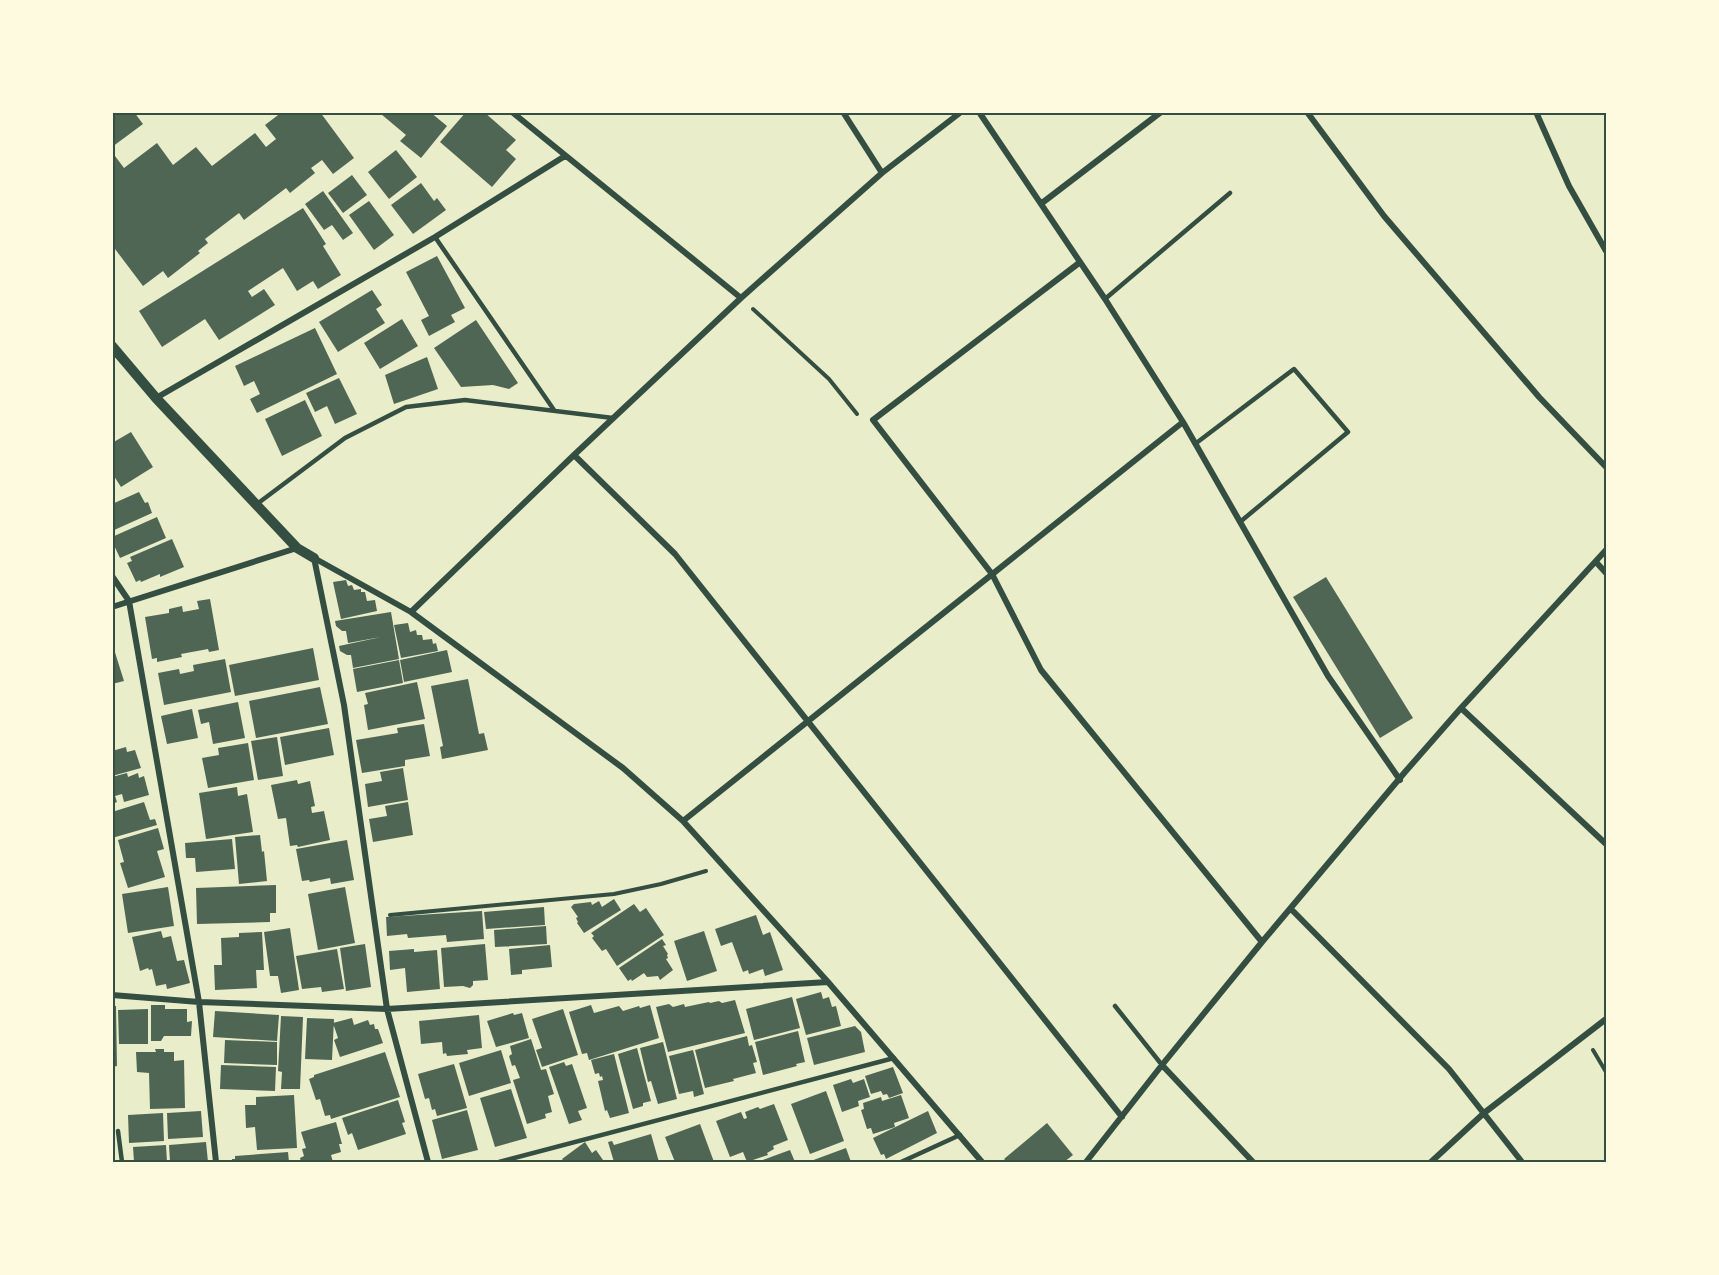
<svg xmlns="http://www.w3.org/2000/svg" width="1719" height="1275" font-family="'Roboto Condensed',sans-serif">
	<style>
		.building { fill: #4f6655 }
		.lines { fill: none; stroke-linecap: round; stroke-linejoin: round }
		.path { stroke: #344e41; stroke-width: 4 }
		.service { stroke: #344e41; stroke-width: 4.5 }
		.minor { stroke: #344e41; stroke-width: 6 }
		.tertiary { stroke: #344e41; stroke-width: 10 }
		.neatline { fill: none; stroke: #344e41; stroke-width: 2 }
	</style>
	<rect width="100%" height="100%" fill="#e9edc9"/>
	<path class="building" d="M112 112H134L143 124 112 147Z
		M282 112H320L354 158 333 174 322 160 311 168 315 173 290 193 286 188 244 220 239 213 205 239 208 243 198 251 200 253 168 278 163 271 143 286 112 245V152L124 168 157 143 173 165 196 147 212 166 255 133 266 147 276 139 265 125Z
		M383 112H430L447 126 421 158 400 141 406 135 381 114Z
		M466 112H484L516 140 506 150 516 159 492 187 440 142Z
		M396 150 417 177 389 199 368 172Z
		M352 175 367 195 343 213 328 193Z
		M421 183 434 201 437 198 446 210 413 234 391 205Z
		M323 191 353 233 343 240 332 225 324 230 305 204Z
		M369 201 394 235 374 250 349 215Z
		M303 208 326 244 323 246 341 275 318 289 313 281 297 291 283 268 248 291 252 297 264 289 275 305 219 340 205 319 162 347 139 311Z
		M437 256 465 308 451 315 455 322 429 336 421 320 429 316 406 272Z
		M372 290 382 305 376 309 385 323 338 352 319 322Z
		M402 319 418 346 380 369 364 343Z
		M476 320 518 383 509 389 493 385 461 387 434 348Z
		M315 328 337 374 257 413 250 399 260 394 254 381 244 386 235 366Z
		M427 357 438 389 394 404 385 375Z
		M339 378 357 414 335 424 327 406 315 412 306 393Z
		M305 400 322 436 282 456 265 419Z
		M131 432 153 467 121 487 112 473V443Z
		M139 492 145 503 148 502 152 513 112 531V504Z
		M157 517 166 538 120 558 112 541V537Z
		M172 539 184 567 160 577V574L141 582 140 580 136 582 127 563 132 561 130 557Z
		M1326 577 1413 718 1380 738 1293 597Z
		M346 580 348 586 352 585 354 590 361 589V592H365L367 601 375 600 377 611 341 619 333 582Z
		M210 599 219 650 209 652 208 649 181 654 182 657 157 662V658L152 659 145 617 169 613V609L182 606 183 612 199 609 197 601Z
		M391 612 399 659 353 668 351 655H347L340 651 339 646 381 637 348 643 346 631H342L336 626 335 621Z
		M408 623 410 632 416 630 417 635H422L423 640 432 639 433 644 436 643 438 651 401 658 394 625Z
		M112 643 124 681 112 684Z
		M313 648 319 680 235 696 229 665Z
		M447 650 452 672 404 682 400 660Z
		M225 659 231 692 164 705 158 673 179 669 180 674 194 671 193 665Z
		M399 660 403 683 357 692 353 669Z
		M468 679 479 734 484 733 488 750 442 759 440 747 443 746 431 686Z
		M417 682 425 719 368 730 364 705 368 704 365 693Z
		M320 687 328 724 256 738 249 701Z
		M238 702 245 738 213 744 209 722 201 724 198 710Z
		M192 709 198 738 167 744 161 716Z
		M424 724 430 756 405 760V766L362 773 356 740 398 733 397 728Z
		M329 728 334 755 285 765 280 737Z
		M277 737 283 776 258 780 251 741Z
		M248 743 254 780 208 788 202 758 219 755 218 748Z
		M126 747 127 752 135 750 141 768 112 776V751Z
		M403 768 408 800 368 807 365 784 382 781 380 772Z
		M127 773 128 777 138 773 139 778 144 776 149 795 124 802 122 794 115 796 117 802 112 804V777Z
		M297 780 298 784 310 781 315 806 311 807 312 813 324 811 330 840 298 847 297 845 290 846 286 818 278 819 271 785Z
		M237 787 238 796 247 794 253 832 206 839 199 793Z
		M144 802 150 820 155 819 157 825 112 838V812Z
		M408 802 413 835 373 842 369 819 387 816 385 806Z
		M158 828 164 849 157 851 165 877 128 888 120 863 124 862 118 840Z
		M260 835 262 852 264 851 267 881 239 884 235 837Z
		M232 839 235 869 196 872 195 858H186L185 843Z
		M347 840 354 880 331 884 330 878 310 882 309 880 302 881 296 849Z
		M276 885V913H270V922L197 924 196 888Z
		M168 887 174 926 128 933 122 894Z
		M345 887 355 943 318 950 308 894Z
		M614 899 621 910 584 933 577 923 578 922 576 918 578 917 571 907 574 904 591 902 592 905 599 901 602 907Z
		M634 904 640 912 646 908 664 935 617 966 606 949 602 951 592 938 594 936 591 933Z
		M544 907 545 925 486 929 484 912Z
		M482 911 484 939 447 942 446 935 408 938 407 934 387 936 386 917Z
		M756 915 763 935 770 932 783 970 765 976 763 969 749 974 748 970 743 972 732 942 721 946 715 929Z
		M546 926 547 944 495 947 494 930Z
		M290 928 299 990 281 993 278 976H270L264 932Z
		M161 931 163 938 171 936 177 961 184 960 190 983 167 989 166 984 156 986 152 969 149 970 148 968 140 971 132 937Z
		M704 931 717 971 687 981 674 941Z
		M262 932 264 970H256L257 988 215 990 214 965H222L221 938 239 937V933Z
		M662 939 666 945 663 946 668 954 667 955 668 958 666 959 673 970 660 980 658 976 647 977 644 973 632 981 631 979 628 981 619 968Z
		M365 944 371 987 346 991 340 948Z
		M485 944 488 980 473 981V985L470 988 463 986 444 987 441 948Z
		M550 945 552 967 522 970V974L511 975 509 949Z
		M337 949 344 989 322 992 321 987 302 989 296 956Z
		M414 949V952L437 950 440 989 407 992 405 968 390 970 389 951Z
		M821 992 823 999 829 997 832 1007 836 1006 841 1026 806 1035 796 999Z
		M792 997 800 1028 754 1040 746 1009Z
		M735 1000 745 1033 668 1052 656 1007 669 1004 673 1007 684 1004 685 1007 709 1002 710 1003 719 1001 722 1003Z
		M151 1005H165V1009H187V1022L192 1021 191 1036H164L161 1041H151Z
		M591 1005 594 1013 619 1006 623 1011 639 1006 640 1008 650 1005 659 1038 589 1060 587 1053 582 1054 569 1012Z
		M112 1006H116L117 1066 112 1067Z
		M148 1009V1044H119L118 1010Z
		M563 1009 578 1055 542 1067 536 1050 542 1048 532 1019Z
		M215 1011 279 1015 277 1041 213 1037Z
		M513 1013 514 1015 522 1013 529 1038 496 1047 487 1021Z
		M479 1015 482 1048 467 1050 468 1054 447 1056 446 1053 443 1054 442 1042 421 1044 419 1021Z
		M281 1016 303 1017 300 1089H281L282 1072 278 1071Z
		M307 1018 334 1019 332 1060 305 1059Z
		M352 1018 354 1025 368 1020 370 1025 374 1024 375 1029H378L383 1043 340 1057 334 1040 338 1038 333 1023Z
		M855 1026 861 1032 865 1052 814 1065 807 1038Z
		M798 1031 805 1062 796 1064 797 1066 763 1075 755 1042Z
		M747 1036 749 1046 752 1045 757 1062 753 1063 756 1073 733 1079 734 1081 705 1088 695 1050Z
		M531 1039 541 1070 546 1069 554 1094 548 1096 552 1112 545 1114 546 1118 527 1124 513 1080 520 1078 515 1065 512 1066 509 1056 512 1054 510 1046Z
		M225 1040 277 1042V1065L224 1063Z
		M663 1042 677 1099 658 1104 651 1081 648 1082 640 1048Z
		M637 1048 651 1101 643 1103V1106L633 1109 618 1054Z
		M155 1049H164V1052H174V1061L184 1060 185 1108 150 1109 149 1073 137 1072 136 1052H156Z
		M501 1050 511 1083 469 1096 459 1063Z
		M693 1050 704 1094 694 1097 693 1091 679 1094 669 1056Z
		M385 1052 400 1097 331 1119 330 1115 325 1116 320 1099 316 1100 309 1079 314 1077V1075Z
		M614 1054 629 1113 610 1118 607 1110 605 1111 598 1081 603 1080 602 1076 600 1077 599 1073 595 1074 591 1060Z
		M564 1062 566 1066 572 1064 587 1108 578 1111 582 1120 569 1124 549 1067Z
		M454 1064 467 1108 437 1116 435 1109 432 1110 429 1098 425 1099 418 1074Z
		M221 1065 276 1067 275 1091 220 1089Z
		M893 1067 903 1093 889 1098 887 1094 883 1095 881 1091 871 1094 865 1076Z
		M851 1079 853 1083 864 1079 870 1097 858 1101 859 1106 842 1112 833 1085Z
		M511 1089 527 1138 495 1147 480 1098Z
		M826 1091 844 1141 810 1154 791 1104Z
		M294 1095 297 1148 257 1150 255 1127 246 1128 245 1105H256V1097Z
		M901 1095 909 1118 894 1123 895 1127 873 1134 871 1128 867 1129 861 1110 864 1109 863 1103 881 1097 882 1101Z
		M398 1100 405 1122 402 1123 406 1134 358 1150 352 1133 348 1135 342 1118Z
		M774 1104 788 1140 773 1146 774 1149 767 1153 768 1155 747 1162 743 1152 730 1157 716 1121 741 1112 744 1119 747 1118 745 1112 758 1107 760 1109Z
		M467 1110 478 1150 442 1159 432 1120Z
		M201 1111 203 1137 168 1139 167 1113Z
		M928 1111 937 1133 886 1159 884 1154 881 1155 873 1138Z
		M163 1113 164 1141 129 1143 128 1115Z
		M336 1122 342 1144H339L341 1152 331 1155 333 1162H301L300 1158 304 1156 302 1149 306 1148 301 1132Z
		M1047 1123 1073 1155 1064 1162H1007L1004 1159Z
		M700 1124 714 1162H675L665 1137Z
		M651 1134 659 1162H614L608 1142 612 1141 614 1145Z
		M206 1142 208 1162H170L169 1145Z
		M585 1142 592 1153 596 1150 603 1160 601 1161 602 1162H564L562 1159Z
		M166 1145 167 1162H134L133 1147Z
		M846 1148 851 1162H808Z
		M790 1150 795 1162H757Z
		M288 1152 289 1162H232V1159H235V1156Z"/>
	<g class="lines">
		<path class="path" d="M753 309 829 379 857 414
			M390 915 614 894 661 884 706 871
			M1593 1050 1606 1072"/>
		<path class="service" d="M435 237 554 410
			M1105 299 1230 193
			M1195 444 1294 369 1348 432 1240 522
			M257 504 345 438 406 407 465 400 613 418
			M1115 1006 1162 1065
			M118 1131 122 1162
			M499 1162 894 1058
			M901 1162 960 1135"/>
		<path class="minor" d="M512 112 741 298
			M843 112 882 173
			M979 112 1105 299 1183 422 1328 676 1400 780
			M1307 112 1384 216 1539 397 1606 467
			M1536 112 1569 186 1606 251
			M1042 203 1161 112
			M1079 263 873 420 992 574 1041 670 1262 942
			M156 398 435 237 565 156
			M574 455 675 554 1122 1117
			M314 558 411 612 623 768 683 821 828 982 982 1162
			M314 558 344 705 387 1009 428 1162
			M1596 562 1606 573
			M112 576 129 601 199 1002 216 1162
			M112 607 297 548
			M411 612 574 455 741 298 882 173 961 112
			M1461 708 1606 844
			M683 821 1183 422
			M1291 909 1449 1069 1522 1162
			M112 995 199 1002 387 1009 828 982
			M1162 1065 1253 1162
			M1086 1162 1162 1065 1262 942 1405 772 1461 708 1606 550
			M1431 1162 1484 1113 1606 1019"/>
		<path class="tertiary" d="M112 346 156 398 297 548 314 558"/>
	</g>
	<rect width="1719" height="1275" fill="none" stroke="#fefae0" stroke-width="228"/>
	<rect x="114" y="114" width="1491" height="1047" class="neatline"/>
</svg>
